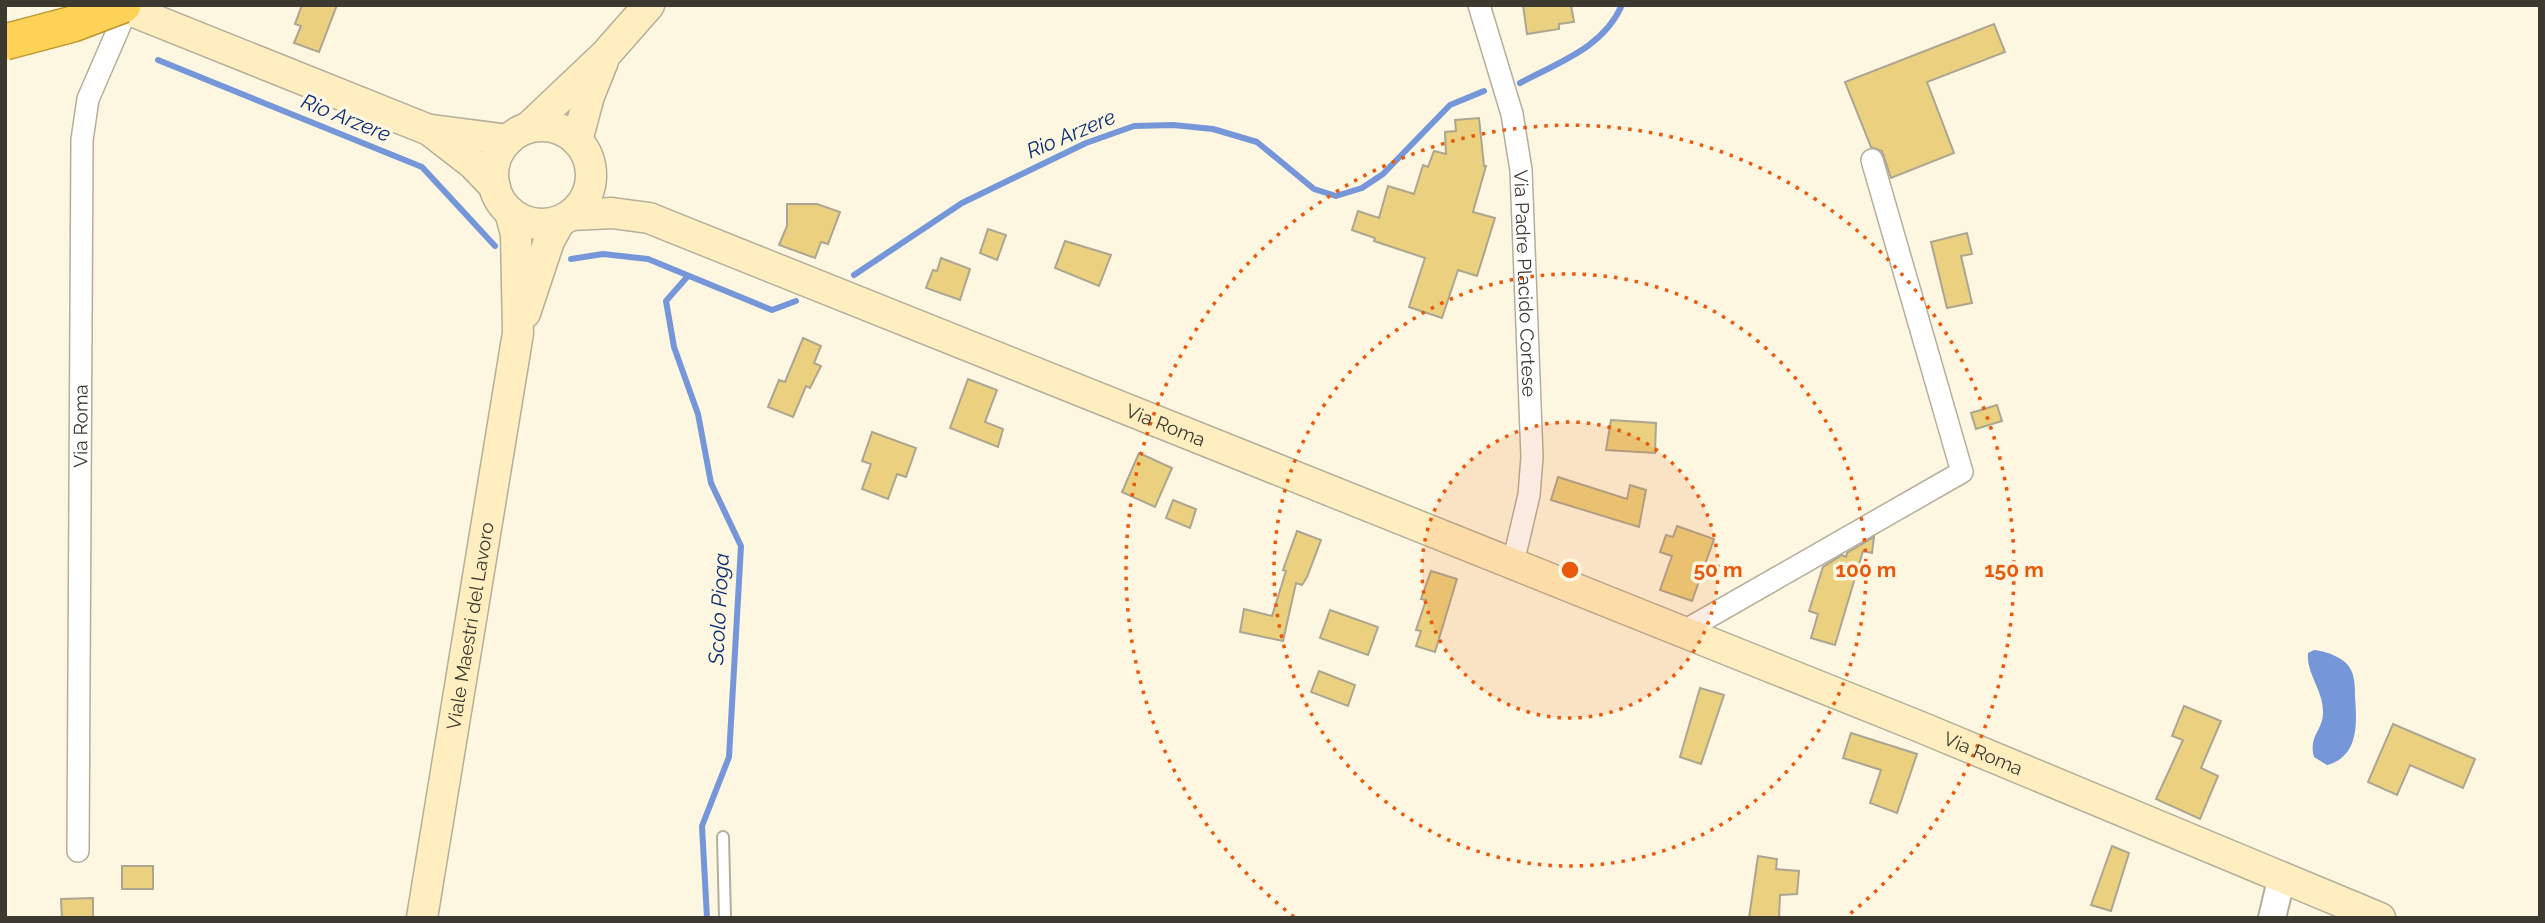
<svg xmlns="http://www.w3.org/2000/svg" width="2545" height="923" font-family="Raleway,sans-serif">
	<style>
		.water { fill: #7597d9 }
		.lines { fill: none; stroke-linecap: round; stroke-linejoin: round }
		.stream { stroke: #7597d9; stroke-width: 6 }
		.building { fill: #ead07f; stroke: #aca691; stroke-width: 2 }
		.service-casing { stroke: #b5ae9a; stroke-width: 14 }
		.minor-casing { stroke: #b5ae9a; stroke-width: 24 }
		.tertiary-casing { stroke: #b5ae9a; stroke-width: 30 }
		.secondary-casing { stroke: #b5ae9a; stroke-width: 33 }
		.service { stroke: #fff; stroke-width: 10 }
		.minor { stroke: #fff; stroke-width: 21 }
		.tertiary { stroke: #fff; stroke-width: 26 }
		.secondary { stroke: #ffeec0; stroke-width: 30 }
		.trunk-bridge-casing { stroke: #ba952e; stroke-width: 38; stroke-linecap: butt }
		.trunk-bridge { stroke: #fed257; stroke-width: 35 }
		.ring { fill: none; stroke: #e8590c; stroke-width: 3.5; stroke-dasharray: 3.5 7 }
		.labels { text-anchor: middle; stroke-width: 7; stroke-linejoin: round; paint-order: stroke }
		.street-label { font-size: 19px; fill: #3c3930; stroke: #fdf6e0 }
		.water-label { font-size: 21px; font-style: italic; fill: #0b2e79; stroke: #fdf6e0 }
		.centre { fill: #e8590c; stroke: #fdf6e0; stroke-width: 3.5 }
		.ring-label { font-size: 21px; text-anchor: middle; font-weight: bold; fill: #e8590c; stroke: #fdf6e0; stroke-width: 7; stroke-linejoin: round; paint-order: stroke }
	</style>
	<rect width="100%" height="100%" fill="#fdf6e0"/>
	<path class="water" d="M2314 650C2326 651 2346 658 2351 670 2355 678 2355 688 2355 697 2357 723 2359 757 2327 765L2314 757C2308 735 2324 730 2323 711 2323 690 2306 673 2308 653Z"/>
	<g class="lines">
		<path class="stream" d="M158 60 422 167 495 246
			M1520 83C1559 62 1603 48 1622 5
			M571 259 603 254 648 259 772 310 796 301
			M854 275 962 203 1086 143 1134 126 1173 125 1213 129 1257 142 1314 189 1336 196 1362 188 1383 174 1450 105 1484 91
			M688 276 666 301 674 347 698 414 711 483 741 546 729 757 702 826 707 918"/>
	</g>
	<path class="building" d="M302 5H337L319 52 294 43 301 26 295 24Z
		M1523 5H1571L1574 22 1559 24V29L1527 34Z
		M1994 24 2005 52 1927 82 1954 153 1891 178 1882 151 1871 147 1845 82Z
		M1479 118 1484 166H1486L1473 212 1495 218 1477 276 1458 270 1442 318 1409 307 1425 258 1374 241 1375 238 1352 230 1358 211 1379 218 1388 186 1414 194 1423 165 1428 167 1434 151 1446 154 1445 132 1456 131 1455 120Z
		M787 204H817L840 212 828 244 821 242 815 258 779 245 787 226Z
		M988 229 1006 235 997 260 980 253Z
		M1967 233 1972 254 1961 256 1972 303 1947 308 1931 242Z
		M1065 241 1111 255 1099 286 1055 268Z
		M941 258 970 269 960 300 926 288 933 270 937 271Z
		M803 338 821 346 814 363 821 366 810 388 806 386 793 417 768 407 779 380 785 382Z
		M968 379 997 390 985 422 1003 429 998 447 950 428Z
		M1997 405 2002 421 1976 429 1971 413Z
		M1611 420 1656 423 1655 453 1606 450Z
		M872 432 916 448 906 477 897 474 888 499 862 489 871 464 862 461Z
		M1139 453 1172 468 1155 507 1122 492Z
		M1558 477 1627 499 1630 485 1646 490 1639 527 1551 500Z
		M1173 500 1196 509 1190 528 1166 518Z
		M1677 526 1714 539 1692 601 1660 590 1672 556 1660 552 1666 535 1673 537Z
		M1297 531 1321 540 1307 577 1302 585 1296 583 1283 641 1240 632 1244 609 1272 616 1286 571 1283 570Z
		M1874 537 1872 553 1863 551 1835 645 1811 638 1818 614 1809 611 1823 567 1842 555 1846 557 1847 553Z
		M1431 571 1457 579 1435 652 1416 646 1421 631 1416 630 1426 600 1421 599Z
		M1330 610 1378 627 1368 655 1320 638Z
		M1319 671 1355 685 1348 706 1311 692Z
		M1700 688 1724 695 1701 764 1680 757Z
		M2184 706 2221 721 2201 768 2218 776 2200 819 2156 799 2183 740 2172 736Z
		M2393 724 2475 759 2463 788 2410 765 2397 795 2368 782Z
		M1851 733 1917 754 1897 813 1870 803 1881 770 1843 758Z
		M2112 846 2129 853 2111 911 2091 905Z
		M1758 856 1777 859 1776 869 1799 871 1797 894 1780 895 1779 918H1749Z
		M122 866H153V889H122Z
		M93 898V918H62L61 899Z"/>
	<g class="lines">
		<defs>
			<path id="service" d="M723 837 725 918"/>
			<g id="minor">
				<path id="s1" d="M1479 5 1512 114 1521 170 1532 457 1529 495 1513 563"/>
				<path d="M1684 631 1962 472 1872 160"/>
				<path id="s2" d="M78 851 82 140 88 99 127 9"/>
			</g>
			<path id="tertiary" d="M2272 918 2282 876"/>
			<g id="secondary">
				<path d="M117 5 429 130 473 164 495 187"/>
				<circle cx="542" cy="175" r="49"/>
				<path d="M529 127 606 54 649 5"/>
				<path d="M432 130 508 140"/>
				<path d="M577 141 589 96 603 61"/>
				<path id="s3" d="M571 215 612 213 649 218 1918 726 2380 918"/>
				<path d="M525 313 549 241 560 221"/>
				<path id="s4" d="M422 918 518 333 516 234 510 212"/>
			</g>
		</defs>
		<use href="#service" class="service-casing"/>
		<use href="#minor" class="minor-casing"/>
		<use href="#tertiary" class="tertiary-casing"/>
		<use href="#secondary" class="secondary-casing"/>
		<use href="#service" class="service"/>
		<use href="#minor" class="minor"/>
		<use href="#tertiary" class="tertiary"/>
		<use href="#secondary" class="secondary"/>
		<defs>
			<path id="trunk-bridge" d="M5 42 73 24 123 5"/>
		</defs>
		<use href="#trunk-bridge" class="trunk-bridge-casing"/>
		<use href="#trunk-bridge" class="trunk-bridge"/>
	</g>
	<circle cx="1570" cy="570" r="148" fill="#e8590c" fill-opacity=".12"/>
	<g class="ring">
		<circle cx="1570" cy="570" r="148"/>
		<circle cx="1570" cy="570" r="296"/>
		<path d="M1294 917A444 444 0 1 1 1846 917"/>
	</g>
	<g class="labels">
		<g class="street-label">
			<text dy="7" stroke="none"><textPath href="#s1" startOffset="284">Via Padre Placido Cortese</textPath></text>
			<text dy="7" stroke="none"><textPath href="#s3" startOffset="635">Via Roma</textPath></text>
			<text dy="7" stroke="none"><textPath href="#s2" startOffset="425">Via Roma</textPath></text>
			<text dy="7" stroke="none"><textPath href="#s4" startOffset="296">Viale Maestri del Lavoro</textPath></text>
			<text dy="7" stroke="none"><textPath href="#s3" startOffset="1516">Via Roma</textPath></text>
		</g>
		<g class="water-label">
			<text transform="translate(346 118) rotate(22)" y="7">Rio Arzere</text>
			<text transform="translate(1071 134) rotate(-23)" y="7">Rio Arzere</text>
			<text transform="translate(719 609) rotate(-87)" y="7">Scolo Pioga</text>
		</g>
	</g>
	<circle cx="1570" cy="570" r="10" class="centre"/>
	<g class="ring-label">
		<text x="1718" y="577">50 m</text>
		<text x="1866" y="577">100 m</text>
		<text x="2014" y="577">150 m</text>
	</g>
	<rect width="2545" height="923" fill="none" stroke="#3c3930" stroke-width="14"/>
</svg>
